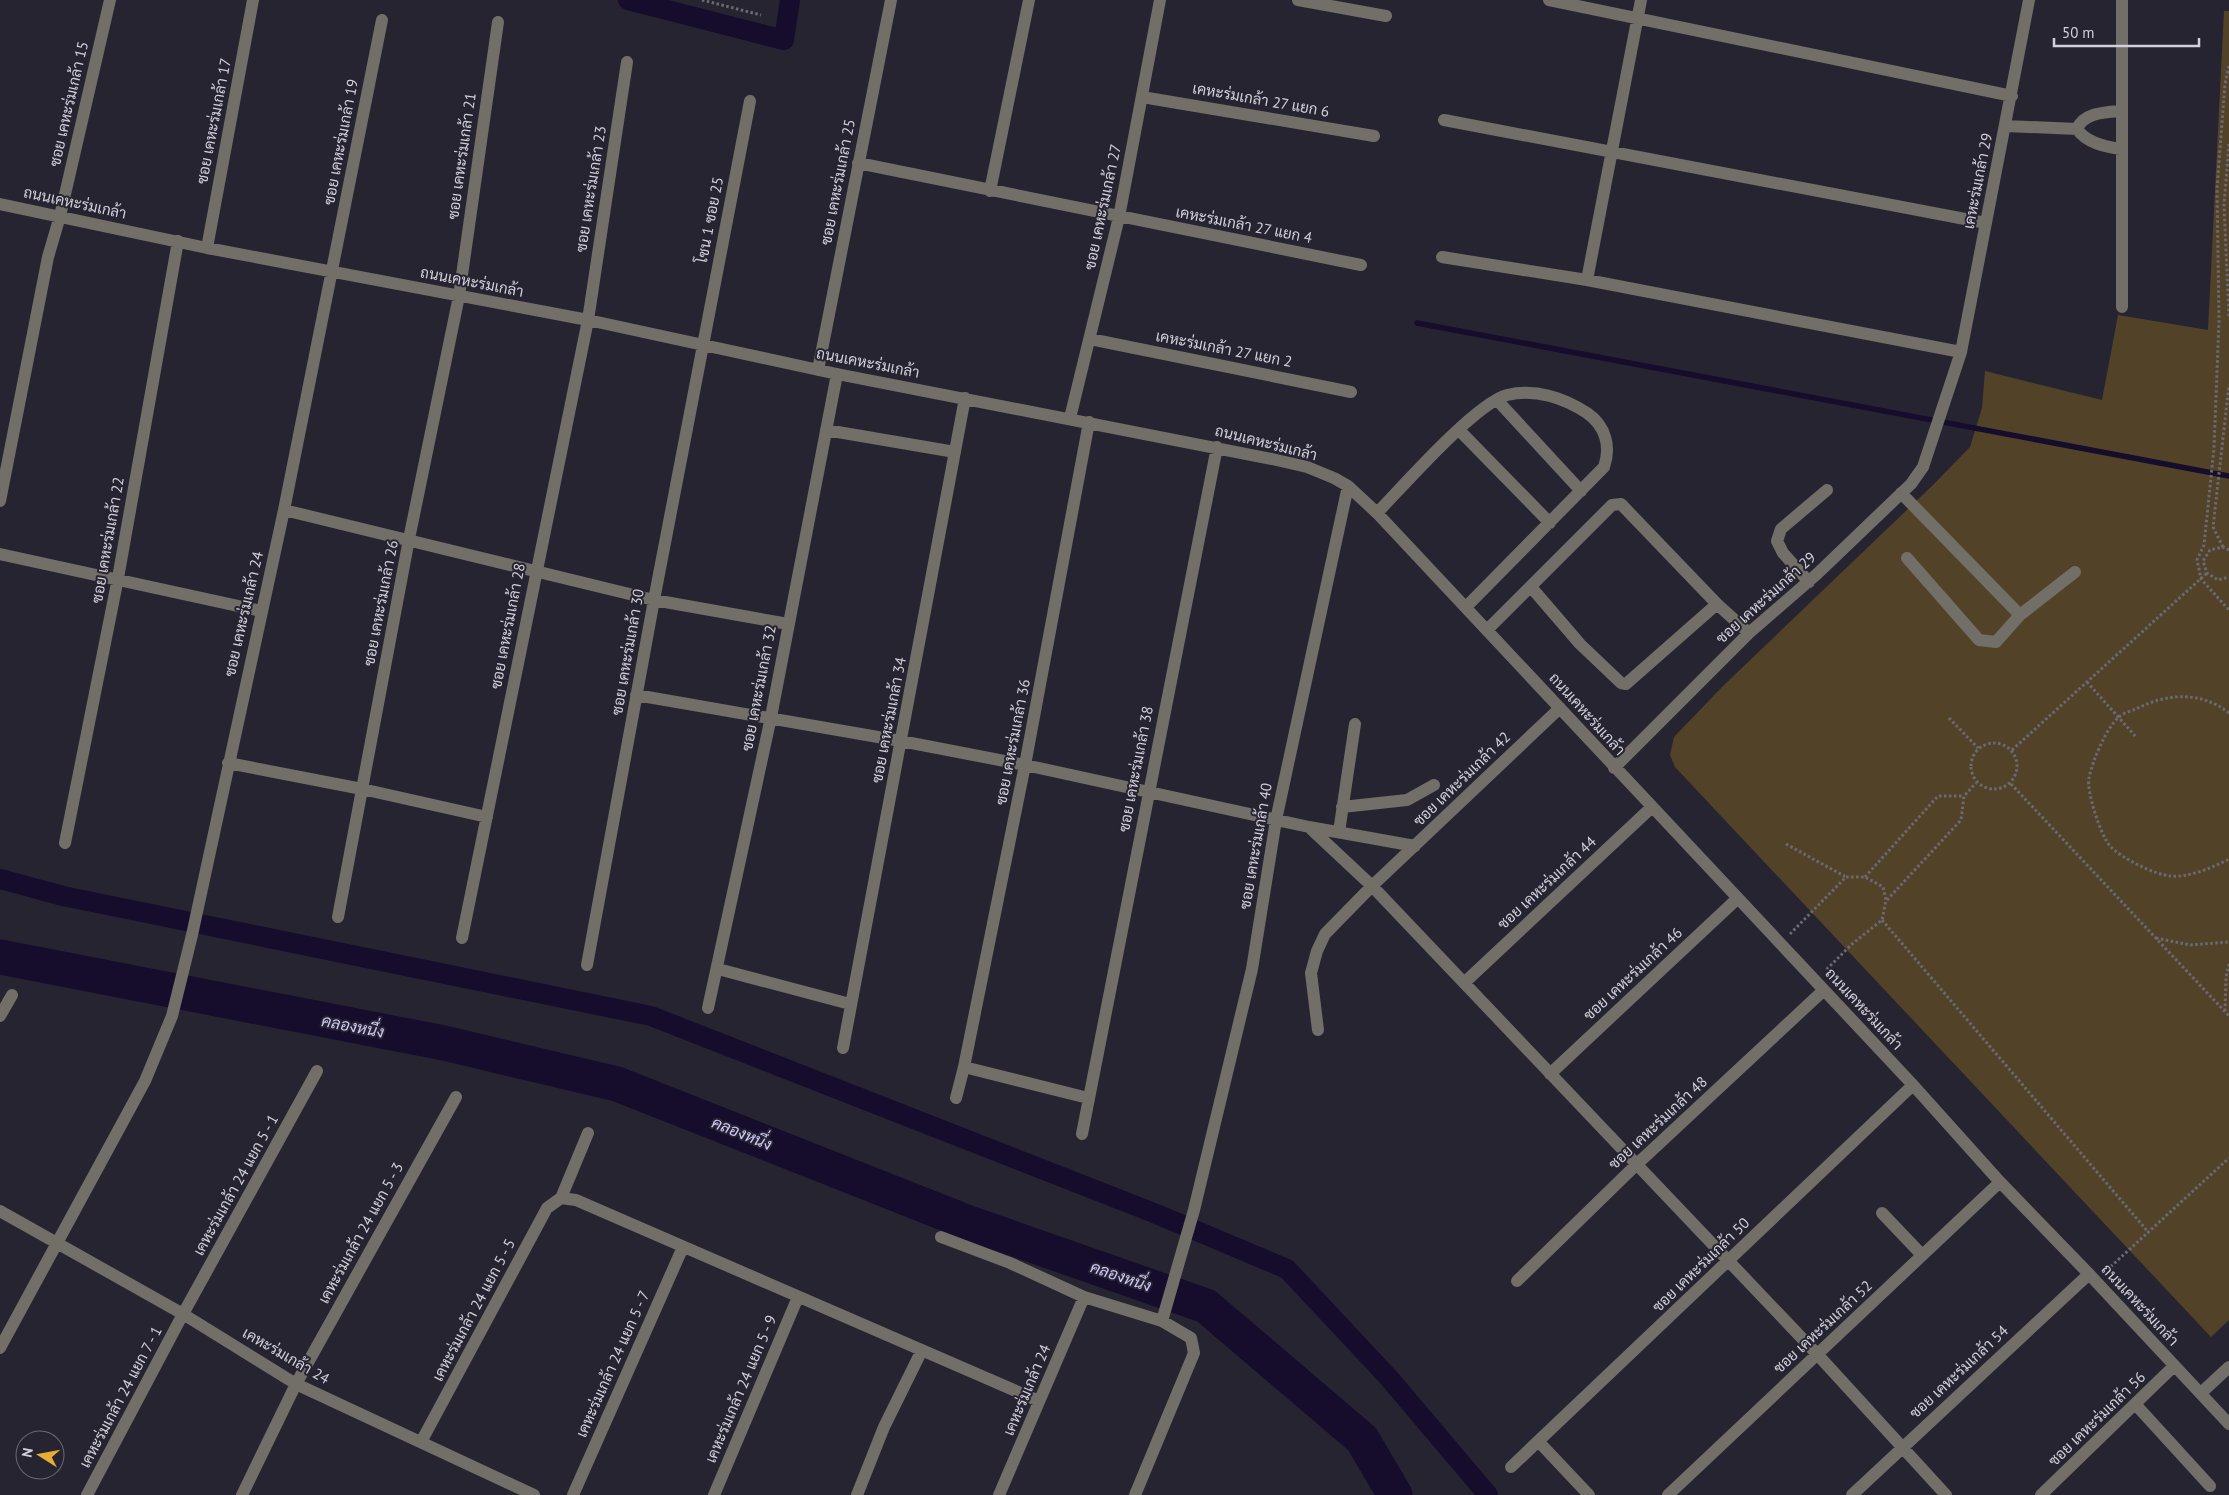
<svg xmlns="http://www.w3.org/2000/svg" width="2229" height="1495" font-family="'PT Sans',Sarabun,sans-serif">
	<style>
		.park { fill: #524328 }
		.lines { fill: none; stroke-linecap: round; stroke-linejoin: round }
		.stream { stroke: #160c2b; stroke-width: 5.5 }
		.canal { stroke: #160c2b; stroke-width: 20 }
		.river { stroke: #160c2b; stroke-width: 35 }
		.path { stroke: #6c6975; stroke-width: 3; stroke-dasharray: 2.5 2.5; stroke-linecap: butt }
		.minor { stroke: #726e68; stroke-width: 12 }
		.labels { text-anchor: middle; stroke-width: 4; stroke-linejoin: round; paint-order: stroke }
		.street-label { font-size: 15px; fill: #d2d0da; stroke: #272432 }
		.water-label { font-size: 16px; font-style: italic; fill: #d4c9fd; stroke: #272432 }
	</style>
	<rect width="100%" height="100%" fill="#272432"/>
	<path class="park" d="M2224 11H2229V1320L2211 1337 1675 767 1670 755 1674 737 1723 686 1933 485 1970 447 1982 408 1985 371 2102 400 2118 315 2208 330Z"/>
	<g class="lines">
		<path class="stream" d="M1417 323 2229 476"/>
		<path class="canal" d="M628 0 784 40 790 0
			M0 879 63 896 651 1016 1154 1213 1287 1269 1389 1378 1488 1495"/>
		<path class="river" d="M0 957 444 1043 617 1084 969 1223 1206 1306 1362 1439 1395 1495"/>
		<path class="path" d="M702 0 761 15
			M2229 66 2225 84 2217 188 2219 321 2214 448 2204 545 2197 560 2201 579 2229 610
			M2229 144 2224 205 2229 317
			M2223 547 2213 527 2229 385
			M2229 550 2223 547 2210 550 2203 561 2207 573 2218 580 2229 577
			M2087 682 2137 738
			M2229 713C2201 691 2167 693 2136 709 2131 711 2123 713 2119 717 2106 728 2092 762 2089 778 2086 791 2101 836 2110 846 2121 858 2155 875 2171 876 2188 878 2214 867 2229 859
			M1949 718 1978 748
			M1971 766a23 23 0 1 1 46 0a23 23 0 1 1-46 0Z
			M2012 750 2207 573
			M2011 784 2229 1016
			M1786 844 1846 877
			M1865 877 1938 796H1964
			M1887 900 1961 820 1964 796 1976 783
			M1882 920 2149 1233
			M1790 934 1846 877H1865L1883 887 1886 900 1882 920 1852 944 1826 970
			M2156 938 2190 945 2229 942
			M2225 1011 2226 977 2229 964
			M2107 1270 2229 1158"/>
		<path class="minor" d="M1298 0 1386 16
			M1549 0 2012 96
			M1142 97 1374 136
			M1444 120 1986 223
			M2006 126 2077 129C2084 112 2107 112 2122 111
			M2077 129C2086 143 2106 147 2122 149
			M858 163 1361 265
			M990 191 1029 0
			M0 204 207 248 588 320 837 374 1272 459 1307 467 1334 478 1348 486 1377 513 1913 1085 2000 1182 2089 1274 2229 1424
			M207 248 253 0
			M1442 257 1587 280 1961 352
			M1587 280 1641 0
			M2122 307V0
			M1090 339 1351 392
			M818 370 891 0
			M1497 400 1581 491
			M1070 418 1119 217 1160 0
			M826 430 955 452
			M1459 430 1550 523
			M1901 493 2020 615 2075 572
			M0 501 48 257 60 216 110 0
			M284 510 654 600 788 624
			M1377 513C1404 485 1475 404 1507 395 1535 388 1564 398 1587 413 1606 426 1611 447 1604 467L1466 607
			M0 554 261 611
			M1907 558 1979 640 1996 642 2020 615
			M1809 582 1783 553 1777 541 1781 529 1827 490
			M1531 587 1580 644 1621 683 1626 684 1717 604
			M1487 630 1612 505 1621 504 1717 604 1749 633
			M636 695 901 741 1025 765 1309 827 1415 846
			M228 763 362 789 487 817
			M1614 768 1749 633 1817 574 1911 484 1923 467 1961 352 2029 0
			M1342 807 1407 800 1434 785
			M1309 827 1372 886 1817 1354 1946 1495
			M1339 832 1355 724
			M65 843 118 578 178 241
			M338 917 409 539 459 296 498 22
			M462 938 588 320 627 62
			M587 965 654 600 750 101
			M718 969 850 1004
			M1464 983 1652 807
			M708 1008 771 717 837 374
			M0 1016 12 995
			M1318 1030 1311 973 1317 951 1325 934 1372 886 1560 708
			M843 1048 965 398
			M964 1067 1025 765 1089 422
			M1550 1074 1738 898
			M956 1098 964 1067 1088 1098
			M1082 1134 1217 447
			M561 1198 576 1200 1039 1401
			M561 1198 588 1133
			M0 1211 183 1314 296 1384 534 1495
			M1882 1213 1922 1255
			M941 1237 1010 1263 1084 1297 1162 1321 1191 1338 1194 1353 1135 1495
			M1517 1281 1636 1165 1824 990
			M1162 1321 1194 1210 1252 969 1276 820 1348 486
			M0 1348 145 1081 172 1016 192 935 284 510 382 20
			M2201 1393 2229 1367
			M2136 1405 2210 1486
			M421 1442 547 1208 561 1198
			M1539 1442 1589 1495
			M1511 1467 1913 1085
			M87 1495 183 1314 317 1071
			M242 1495 296 1384 456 1097
			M573 1495 683 1247
			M714 1495 798 1297
			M857 1495 884 1427 922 1350
			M999 1495 1084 1297
			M1668 1495 2000 1182
			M1852 1495 2089 1274
			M2041 1495 2174 1366"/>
	</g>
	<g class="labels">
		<g class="street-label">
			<text transform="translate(1261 100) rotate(10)" y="5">เคหะร่มเกล้า 27 แยก 6</text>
			<text transform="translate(69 104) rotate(-77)" y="5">ซอย เคหะร่มเกล้า 15</text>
			<text transform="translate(214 121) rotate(-79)" y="5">ซอย เคหะร่มเกล้า 17</text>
			<text transform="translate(341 142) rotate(-79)" y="5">ซอย เคหะร่มเกล้า 19</text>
			<text transform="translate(462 156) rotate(-82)" y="5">ซอย เคหะร่มเกล้า 21</text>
			<text transform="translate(1978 181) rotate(-79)" y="5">เคหะร่มเกล้า 29</text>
			<text transform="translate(838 182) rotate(-79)" y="5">ซอย เคหะร่มเกล้า 25</text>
			<text transform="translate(591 189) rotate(-81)" y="5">ซอย เคหะร่มเกล้า 23</text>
			<text transform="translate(75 203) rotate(12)" y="5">ถนนเคหะร่มเกล้า</text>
			<text transform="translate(1103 207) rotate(-78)" y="5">ซอย เคหะร่มเกล้า 27</text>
			<text transform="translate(710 220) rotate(-79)" y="5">โซน 1 ซอย 25</text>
			<text transform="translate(1244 225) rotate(11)" y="5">เคหะร่มเกล้า 27 แยก 4</text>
			<text transform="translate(472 282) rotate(11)" y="5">ถนนเคหะร่มเกล้า</text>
			<text transform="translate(1224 349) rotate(11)" y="5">เคหะร่มเกล้า 27 แยก 2</text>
			<text transform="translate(868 363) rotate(11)" y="5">ถนนเคหะร่มเกล้า</text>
			<text transform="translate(1266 443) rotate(14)" y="5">ถนนเคหะร่มเกล้า</text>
			<text transform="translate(108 540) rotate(-80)" y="5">ซอย เคหะร่มเกล้า 22</text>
			<text transform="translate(1766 598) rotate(-42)" y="5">ซอย เคหะร่มเกล้า 29</text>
			<text transform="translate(381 603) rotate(-79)" y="5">ซอย เคหะร่มเกล้า 26</text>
			<text transform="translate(244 614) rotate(-77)" y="5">ซอย เคหะร่มเกล้า 24</text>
			<text transform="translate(508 626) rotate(-79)" y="5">ซอย เคหะร่มเกล้า 28</text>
			<text transform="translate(628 652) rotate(-80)" y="5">ซอย เคหะร่มเกล้า 30</text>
			<text transform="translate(759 688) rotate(-79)" y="5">ซอย เคหะร่มเกล้า 32</text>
			<text transform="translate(1587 714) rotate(48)" y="5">ถนนเคหะร่มเกล้า</text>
			<text transform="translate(889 720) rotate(-79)" y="5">ซอย เคหะร่มเกล้า 34</text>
			<text transform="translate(1013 742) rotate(-79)" y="5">ซอย เคหะร่มเกล้า 36</text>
			<text transform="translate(1136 769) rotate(-79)" y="5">ซอย เคหะร่มเกล้า 38</text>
			<text transform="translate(1462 779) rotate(-44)" y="5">ซอย เคหะร่มเกล้า 42</text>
			<text transform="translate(1256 846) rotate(-80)" y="5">ซอย เคหะร่มเกล้า 40</text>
			<text transform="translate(1547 883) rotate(-43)" y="5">ซอย เคหะร่มเกล้า 44</text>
			<text transform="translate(1633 974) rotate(-43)" y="5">ซอย เคหะร่มเกล้า 46</text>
			<text transform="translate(1864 1009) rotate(47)" y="5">ถนนเคหะร่มเกล้า</text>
			<text transform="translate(1658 1123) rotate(-43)" y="5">ซอย เคหะร่มเกล้า 48</text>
			<text transform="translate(236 1185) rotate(-61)" y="5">เคหะร่มเกล้า 24 แยก 5 - 1</text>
			<text transform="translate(361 1233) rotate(-61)" y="5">เคหะร่มเกล้า 24 แยก 5 - 3</text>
			<text transform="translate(1701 1265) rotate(-44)" y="5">ซอย เคหะร่มเกล้า 50</text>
			<text transform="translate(2140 1305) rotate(47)" y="5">ถนนเคหะร่มเกล้า</text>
			<text transform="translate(474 1310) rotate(-62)" y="5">เคหะร่มเกล้า 24 แยก 5 - 5</text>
			<text transform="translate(1823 1327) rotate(-43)" y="5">ซอย เคหะร่มเกล้า 52</text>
			<text transform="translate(286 1356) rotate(30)" y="5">เคหะร่มเกล้า 24</text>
			<text transform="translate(613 1364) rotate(-66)" y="5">เคหะร่มเกล้า 24 แยก 5 - 7</text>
			<text transform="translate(1959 1372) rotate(-43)" y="5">ซอย เคหะร่มเกล้า 54</text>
			<text transform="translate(741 1389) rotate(-67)" y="5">เคหะร่มเกล้า 24 แยก 5 - 9</text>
			<text transform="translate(1027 1390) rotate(-67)" y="5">เคหะร่มเกล้า 24</text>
			<text transform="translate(121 1397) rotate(-62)" y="5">เคหะร่มเกล้า 24 แยก 7 - 1</text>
			<text transform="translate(2097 1419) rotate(-44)" y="5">ซอย เคหะร่มเกล้า 56</text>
		</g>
		<g class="water-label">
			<text transform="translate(353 1026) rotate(11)" y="6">คลองหนึ่ง</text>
			<text transform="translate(742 1133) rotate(22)" y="6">คลองหนึ่ง</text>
			<text transform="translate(1121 1276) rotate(19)" y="6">คลองหนึ่ง</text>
		</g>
	</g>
	<g transform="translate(40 1455) rotate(281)"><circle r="24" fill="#272432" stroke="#6b6975"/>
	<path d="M0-4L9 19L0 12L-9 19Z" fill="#e5ad35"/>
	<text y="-8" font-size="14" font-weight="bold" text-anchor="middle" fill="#d2d0da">N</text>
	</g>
	<path d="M2054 38v8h145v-8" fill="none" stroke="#d2d0da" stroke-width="2.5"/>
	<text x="2062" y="38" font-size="15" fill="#d2d0da" stroke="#272432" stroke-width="4" paint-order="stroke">50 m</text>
</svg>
